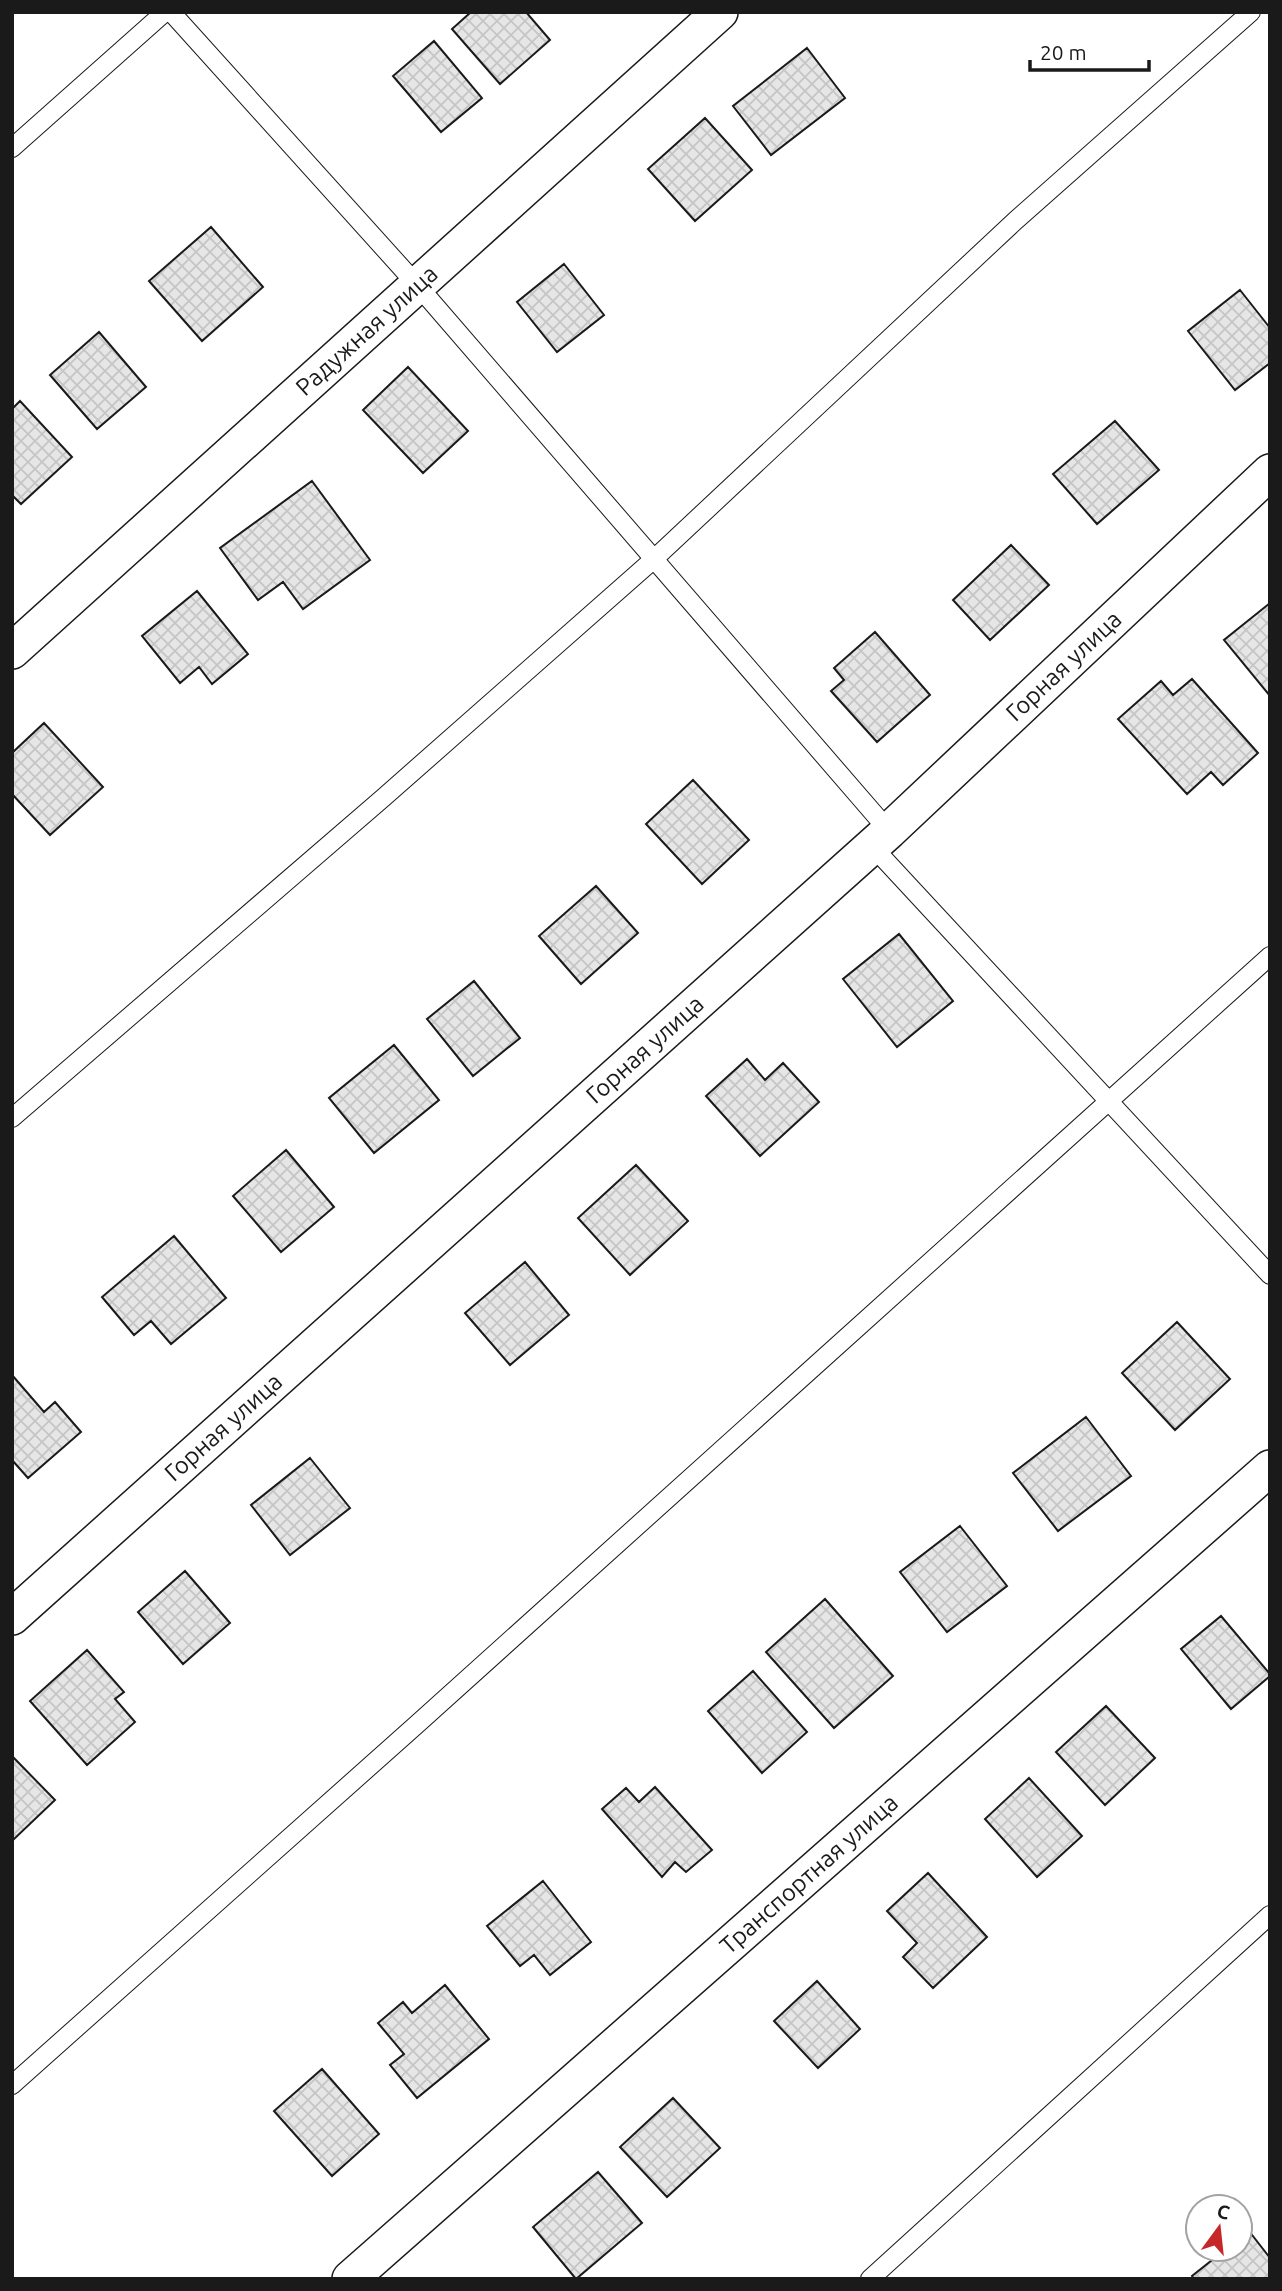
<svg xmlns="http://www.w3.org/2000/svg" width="1282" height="2291" font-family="Ubuntu,sans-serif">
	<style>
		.building { fill: url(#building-cross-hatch); stroke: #1a1a1a; stroke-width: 2 }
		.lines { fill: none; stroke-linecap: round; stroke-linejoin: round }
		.service-casing { stroke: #1a1a1a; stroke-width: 20 }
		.minor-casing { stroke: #1a1a1a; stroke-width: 38 }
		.service { stroke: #fff; stroke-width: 18 }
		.minor { stroke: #fff; stroke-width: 35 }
		.labels { text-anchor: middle; stroke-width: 5; stroke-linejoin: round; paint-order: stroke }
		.street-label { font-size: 24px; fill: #1a1a1a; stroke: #fff }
	</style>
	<defs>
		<pattern id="building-cross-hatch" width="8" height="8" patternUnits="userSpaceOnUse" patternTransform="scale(1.75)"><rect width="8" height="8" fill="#e6e6e6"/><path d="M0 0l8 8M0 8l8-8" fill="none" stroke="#c5c5c5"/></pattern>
	</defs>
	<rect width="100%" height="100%" fill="#fff"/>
	<path class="building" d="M471 12H526L550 40 500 84 452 29Z
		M434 41 482 98 441 132 393 76Z
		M807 48 845 98 771 155 733 106Z
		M705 118 752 170 695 221 648 169Z
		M211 227 263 287 202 341 149 281Z
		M564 264 604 315 557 352 517 302Z
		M1240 290 1270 328V363L1235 390 1188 331Z
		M99 332 146 387 97 429 50 375Z
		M408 367 468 431 423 473 363 410Z
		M20 401 72 457 21 504 12 495V409Z
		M1115 421 1159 470 1097 524 1053 474Z
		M312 481 370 560 303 609 283 582 258 600 220 548Z
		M1011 545 1049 585 990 640 953 600Z
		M197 591 248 654 212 684 199 667 180 683 142 636Z
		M1270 603V696L1224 640Z
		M875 632 930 695 877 742 831 691 844 680 834 668Z
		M1192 679 1258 753 1223 785 1211 772 1187 794 1118 719 1161 681 1173 695Z
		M44 723 103 787 50 835 12 794V753Z
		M693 780 749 840 702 884 646 824Z
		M596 886 638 933 581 984 539 936Z
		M899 934 953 1001 897 1047 843 979Z
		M474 981 520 1038 473 1076 427 1019Z
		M394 1045 439 1100 374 1153 329 1098Z
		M747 1059 765 1080 783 1063 819 1102 760 1156 706 1096Z
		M286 1150 334 1207 281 1252 233 1196Z
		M636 1165 688 1221 630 1275 578 1218Z
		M174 1236 226 1298 171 1344 151 1321 134 1335 102 1297Z
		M525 1262 569 1315 510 1365 465 1313Z
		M1177 1322 1230 1379 1175 1430 1122 1373Z
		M12 1375 44 1412 55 1402 81 1432 28 1478 12 1460Z
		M1086 1417 1131 1476 1058 1531 1013 1473Z
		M310 1458 350 1508 290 1555 251 1505Z
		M960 1526 1007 1586 947 1632 900 1572Z
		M185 1571 230 1623 183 1664 138 1612Z
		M825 1599 893 1676 834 1728 766 1652Z
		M1221 1616 1270 1674V1676L1231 1709 1181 1649Z
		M87 1650 124 1692 115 1699 135 1722 87 1765 30 1701Z
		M753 1671 807 1732 762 1773 708 1711Z
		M1106 1706 1155 1758 1105 1805 1056 1752Z
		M12 1756 55 1800 12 1841Z
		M1029 1778 1082 1836 1037 1877 985 1819Z
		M655 1787 712 1850 686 1872 675 1862 662 1877 602 1809 626 1788 639 1802Z
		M928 1873 987 1937 933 1988 903 1957 917 1943 887 1911Z
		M543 1881 591 1942 550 1975 534 1955 520 1966 487 1926Z
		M817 1981 860 2029 818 2068 774 2021Z
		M445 1985 489 2039 417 2098 390 2065 404 2054 378 2023 403 2002 412 2013Z
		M322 2069 379 2134 332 2176 274 2111Z
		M673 2098 720 2148 667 2197 620 2147Z
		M598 2172 642 2223 576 2279 533 2227Z
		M1249 2231 1270 2258V2279H1194L1192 2276 1226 2249H1240V2238Z"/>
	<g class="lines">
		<defs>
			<path id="service" d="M171 12 418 286 889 831
				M12 148 165 12
				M872 846 1270 1275
				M12 1118 383 798 654 559 1015 221 1251 12
				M12 2085 415 1726 1270 956
				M870 2279 1270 1915"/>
			<g id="minor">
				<path id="s1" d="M12 651 720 12"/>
				<path id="s2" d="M12 1617 889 831 1270 472"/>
				<path id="s3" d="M350 2279 1270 1468"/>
			</g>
		</defs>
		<use href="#service" class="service-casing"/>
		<use href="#minor" class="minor-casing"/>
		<use href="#service" class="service"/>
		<use href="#minor" class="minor"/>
	</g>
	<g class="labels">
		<g class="street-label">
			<text dy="8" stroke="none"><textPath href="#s1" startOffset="478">Радужная улица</textPath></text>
			<text dy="8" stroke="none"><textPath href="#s2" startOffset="1418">Горная улица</textPath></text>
			<text dy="8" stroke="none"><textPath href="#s2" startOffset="850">Горная улица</textPath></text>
			<text dy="8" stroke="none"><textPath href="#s2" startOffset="284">Горная улица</textPath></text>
			<text dy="8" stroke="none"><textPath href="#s3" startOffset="612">Транспортная улица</textPath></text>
		</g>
	</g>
	<rect width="1282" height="2291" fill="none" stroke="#1a1a1a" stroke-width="28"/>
	<g transform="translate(1219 2228) rotate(15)"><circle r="33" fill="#ffffff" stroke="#a3a3a3" stroke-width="2"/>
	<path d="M0-5L12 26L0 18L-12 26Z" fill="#c62828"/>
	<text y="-10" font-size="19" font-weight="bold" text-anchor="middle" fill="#1a1a1a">С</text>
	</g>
	<path d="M1030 60v10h119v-10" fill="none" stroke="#1a1a1a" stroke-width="3.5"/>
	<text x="1040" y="60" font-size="21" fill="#1a1a1a" stroke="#ffffff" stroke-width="5" paint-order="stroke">20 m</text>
</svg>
